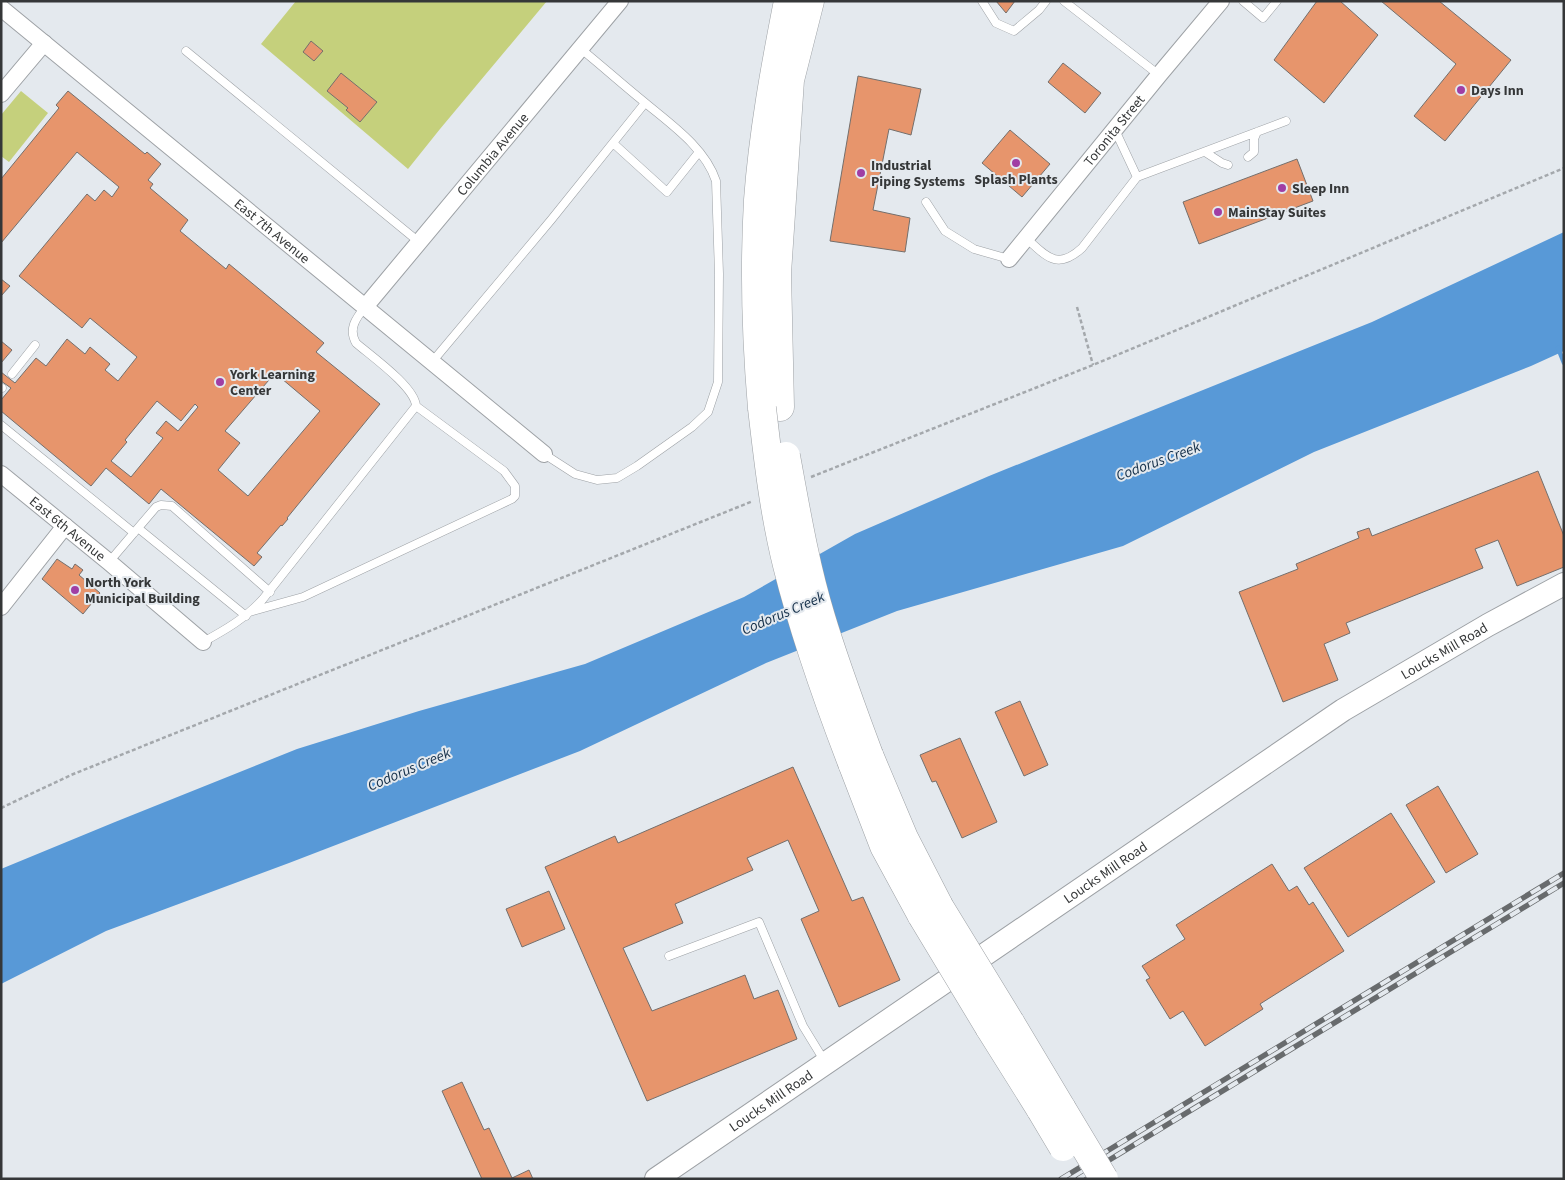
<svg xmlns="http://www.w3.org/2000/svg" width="1565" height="1180" font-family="'Source Sans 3',sans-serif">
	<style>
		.green { fill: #c5d07c }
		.water { fill: #5899d7 }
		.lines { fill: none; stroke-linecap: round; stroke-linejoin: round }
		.stream { stroke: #5899d7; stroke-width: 4.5 }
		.building { fill: #e7956c; stroke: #746f6c; fill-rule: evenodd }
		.lane-casing { stroke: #9da1a5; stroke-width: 9 }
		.street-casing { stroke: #9da1a5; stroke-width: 18 }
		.secondary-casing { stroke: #9da1a5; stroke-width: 24 }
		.highway-casing { stroke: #9da1a5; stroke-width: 29 }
		.path { stroke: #a4a8ac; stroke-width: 2.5; stroke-dasharray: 4 2.5; stroke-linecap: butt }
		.lane { stroke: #fff; stroke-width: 8 }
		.street { stroke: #fff; stroke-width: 16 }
		.secondary { stroke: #fff; stroke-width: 22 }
		.highway { stroke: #fff; stroke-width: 28 }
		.rail-casing { stroke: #686b6d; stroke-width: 5.5 }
		.rail { stroke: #e4e9ee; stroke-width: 4; stroke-dasharray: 11; stroke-linecap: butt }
		.highway-bridge-casing { stroke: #9da1a5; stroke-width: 29; stroke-linecap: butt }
		.highway-bridge { stroke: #fff; stroke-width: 28 }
		.poi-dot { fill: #a03ea4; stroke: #e4e9ee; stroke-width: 2 }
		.labels { text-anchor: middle; stroke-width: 4; stroke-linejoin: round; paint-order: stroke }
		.poi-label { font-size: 14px; font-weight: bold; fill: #353738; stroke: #e4e9ee; text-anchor: start }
		.street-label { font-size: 14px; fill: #353738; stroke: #e4e9ee }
		.water-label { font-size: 15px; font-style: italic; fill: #142f49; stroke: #e4e9ee }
	</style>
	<rect width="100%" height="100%" fill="#e4e9ee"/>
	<path class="green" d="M296 1H547L440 129 408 169 261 44Z
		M21 91 48 113 9 162 1 156V115Z"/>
	<path class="water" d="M1564 232V351L1531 366 1314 452 1123 546 897 611 766 663 580 751 289 863 106 931 1 984V869L115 822 297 749 419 711 585 664 744 597 855 534 989 476 1372 322Z"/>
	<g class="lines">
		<path class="stream" d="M1558 348 1564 363"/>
	</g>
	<path class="building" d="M996 1H1015L1006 13Z
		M1317 1H1340L1378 35 1324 103 1274 60Z
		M1381 1H1439L1511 60 1445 141 1414 116 1456 64Z
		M311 41 323 51 314 61 303 52Z
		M1063 63 1101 93 1085 113 1048 82Z
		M341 73 377 102 360 122 346 110 348 108 327 91Z
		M858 76 921 89 911 135 889 129 873 210 910 218 905 252 830 241Z
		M68 91 145 154 147 152 161 164 148 180 153 184 150 188 188 220 180 231 226 269 229 264 324 343 316 352 380 404 287 518 288 519 282 526 281 525 257 553 262 557 254 566 161 489 149 504 106 468 91 486 1 411V400L11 388 1 381V372L15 383 36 358 46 366 67 339 85 354 90 347 110 364 105 370 118 381 137 357 90 318 82 328 19 276 87 194 95 201 104 190 112 197 119 187 77 152 1 243V179L59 108 56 105ZM275 373 320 411 248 496 218 470 240 443 225 431ZM157 401 181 421 195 404 198 407 178 431 166 421 156 433 163 438 131 477 111 461 127 442 125 440Z
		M1010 130 1050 164 1022 197 982 163Z
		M1297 159 1313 201 1199 244 1183 202Z
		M1 279 10 286 1 296Z
		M1 341 12 350 1 363Z
		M1538 471 1564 536V567L1517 586 1498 540 1475 549 1483 568 1346 623 1350 633 1324 644 1338 680 1283 702 1239 592 1298 569 1296 564 1359 538 1357 532 1369 528 1372 536Z
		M57 559 72 569 75 564 83 570 79 575 100 593 83 614 42 579Z
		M1020 701 1048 765 1024 776 995 712Z
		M960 738 997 822 962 838 936 781 932 782 920 755Z
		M793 767 852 901 863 897 900 980 839 1007 801 919 819 911 788 840 747 858 753 870 675 904 683 923 623 948 652 1011 745 975 754 999 778 990 797 1039 647 1101 545 867 615 836 618 843Z
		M1438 786 1478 854 1446 873 1406 805Z
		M1391 813 1435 882 1348 937 1304 868Z
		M1272 864 1289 891 1297 886 1309 905 1313 902 1344 951 1260 1004 1263 1009 1205 1046 1183 1011 1170 1019 1146 980 1150 978 1142 966 1185 939 1176 925Z
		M549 891 565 929 522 947 506 909Z
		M462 1082 484 1130 489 1128 512 1178 529 1170 533 1179H482L442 1091Z"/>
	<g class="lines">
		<defs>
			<path id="lane" d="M982 1 996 23 1014 31 1039 10 1046 1
				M1064 1 1159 75
				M1243 1 1263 18 1277 1
				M186 51 419 242
				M1115 130 1137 177
				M613 143 667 192 699 152
				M1205 152 1222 163 1228 165
				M1248 157 1254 152V139L1257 132
				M926 202 945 231 974 249 1009 259
				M1026 238C1046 256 1057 271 1082 248L1137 177 1286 121
				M432 362 551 220 645 103
				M12 374 35 345
				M1 388H2
				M1 425 134 533
				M544 454 575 474 597 480 617 478 637 466 692 427 708 412 718 382 719 274 716 181C705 147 669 123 643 101 622 84 602 66 581 49
				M138 528 246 616
				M109 562 156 507 161 505 172 506 270 592
				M253 611 303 597 512 499 515 496V486L504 471 416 406
				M203 642C225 630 246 618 263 599L416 406C415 387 371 356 356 343 348 329 356 318 365 307
				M669 956 759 922 803 1026 825 1062"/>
			<g id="street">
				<path id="s1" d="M1 8 544 454"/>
				<path d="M1 94 44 43"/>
				<path id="s2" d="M1009 259 1159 75 1221 1"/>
				<path id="s3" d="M365 307 620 1"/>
				<path id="s4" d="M1 474 109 562 203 642"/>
				<path d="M1 607 65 526"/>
			</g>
			<g id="secondary">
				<path id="s5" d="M656 1179 1343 710 1488 625 1564 584"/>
			</g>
			<path id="highway" d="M780 407 777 273 790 80 810 1
				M762 408C756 338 754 269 758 200 763 133 775 67 788 1
				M869 755 904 838 939 906
				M852 763 884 846 922 916
				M1010 1022 1062 1109
				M989 1027 1041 1110"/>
		</defs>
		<use href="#lane" class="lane-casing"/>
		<use href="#street" class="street-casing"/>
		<use href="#secondary" class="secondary-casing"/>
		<use href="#highway" class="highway-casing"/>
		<path class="path" d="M1077 307 1093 365
			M811 477 1093 365 1564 168
			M1 808 71 775 753 501"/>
		<use href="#lane" class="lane"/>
		<use href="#street" class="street"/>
		<use href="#secondary" class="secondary"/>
		<use href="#highway" class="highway"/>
		<defs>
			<path id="rail" d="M1061 1179 1564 873
				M1078 1179 1564 883"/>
		</defs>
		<use href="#rail" class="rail-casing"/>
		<use href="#rail" class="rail"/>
		<defs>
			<path id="highway-bridge" d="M762 408C768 460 774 513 787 565 804 633 827 698 852 763
				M786 456C796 510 805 565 821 617 835 664 852 709 869 755
				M939 906 1010 1022
				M922 916 989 1027
				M1062 1109 1104 1179
				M1041 1110 1063 1147"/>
		</defs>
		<use href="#highway-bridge" class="highway-bridge-casing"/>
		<use href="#highway-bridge" class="highway-bridge"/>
	</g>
	<g class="poi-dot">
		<circle cx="1461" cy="90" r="5"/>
		<circle cx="1016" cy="163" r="5"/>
		<circle cx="861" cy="173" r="5"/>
		<circle cx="1282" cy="188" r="5"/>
		<circle cx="1218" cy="212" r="5"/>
		<circle cx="220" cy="382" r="5"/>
		<circle cx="75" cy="590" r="5"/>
	</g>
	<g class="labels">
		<g class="poi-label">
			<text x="1471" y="95">Days Inn</text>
			<text x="871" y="170">Industrial<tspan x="871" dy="16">Piping Systems</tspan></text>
			<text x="1016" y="184" text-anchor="middle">Splash Plants</text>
			<text x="1292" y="193">Sleep Inn</text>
			<text x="1228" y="217">MainStay Suites</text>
			<text x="230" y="379">York Learning<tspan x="230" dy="16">Center</tspan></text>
			<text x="85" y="587">North York<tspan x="85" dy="16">Municipal Building</tspan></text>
		</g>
		<g class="street-label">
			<text dy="5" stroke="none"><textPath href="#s2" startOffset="166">Toronita Street</textPath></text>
			<text dy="5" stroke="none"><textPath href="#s3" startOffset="199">Columbia Avenue</textPath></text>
			<text dy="5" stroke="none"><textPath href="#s1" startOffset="351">East 7th Avenue</textPath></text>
			<text dy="5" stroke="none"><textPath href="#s4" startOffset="86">East 6th Avenue</textPath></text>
			<text dy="5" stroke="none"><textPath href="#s5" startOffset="949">Loucks Mill Road</textPath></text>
			<text dy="5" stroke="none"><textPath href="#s5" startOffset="544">Loucks Mill Road</textPath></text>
			<text dy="5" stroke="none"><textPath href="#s5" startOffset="139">Loucks Mill Road</textPath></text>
		</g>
		<g class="water-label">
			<text transform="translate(1158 461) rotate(-20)" y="5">Codorus Creek</text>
			<text transform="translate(783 613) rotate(-23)" y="5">Codorus Creek</text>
			<text transform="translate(409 769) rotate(-23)" y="5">Codorus Creek</text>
		</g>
	</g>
	<rect width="1565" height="1180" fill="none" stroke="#353738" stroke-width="5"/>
</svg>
